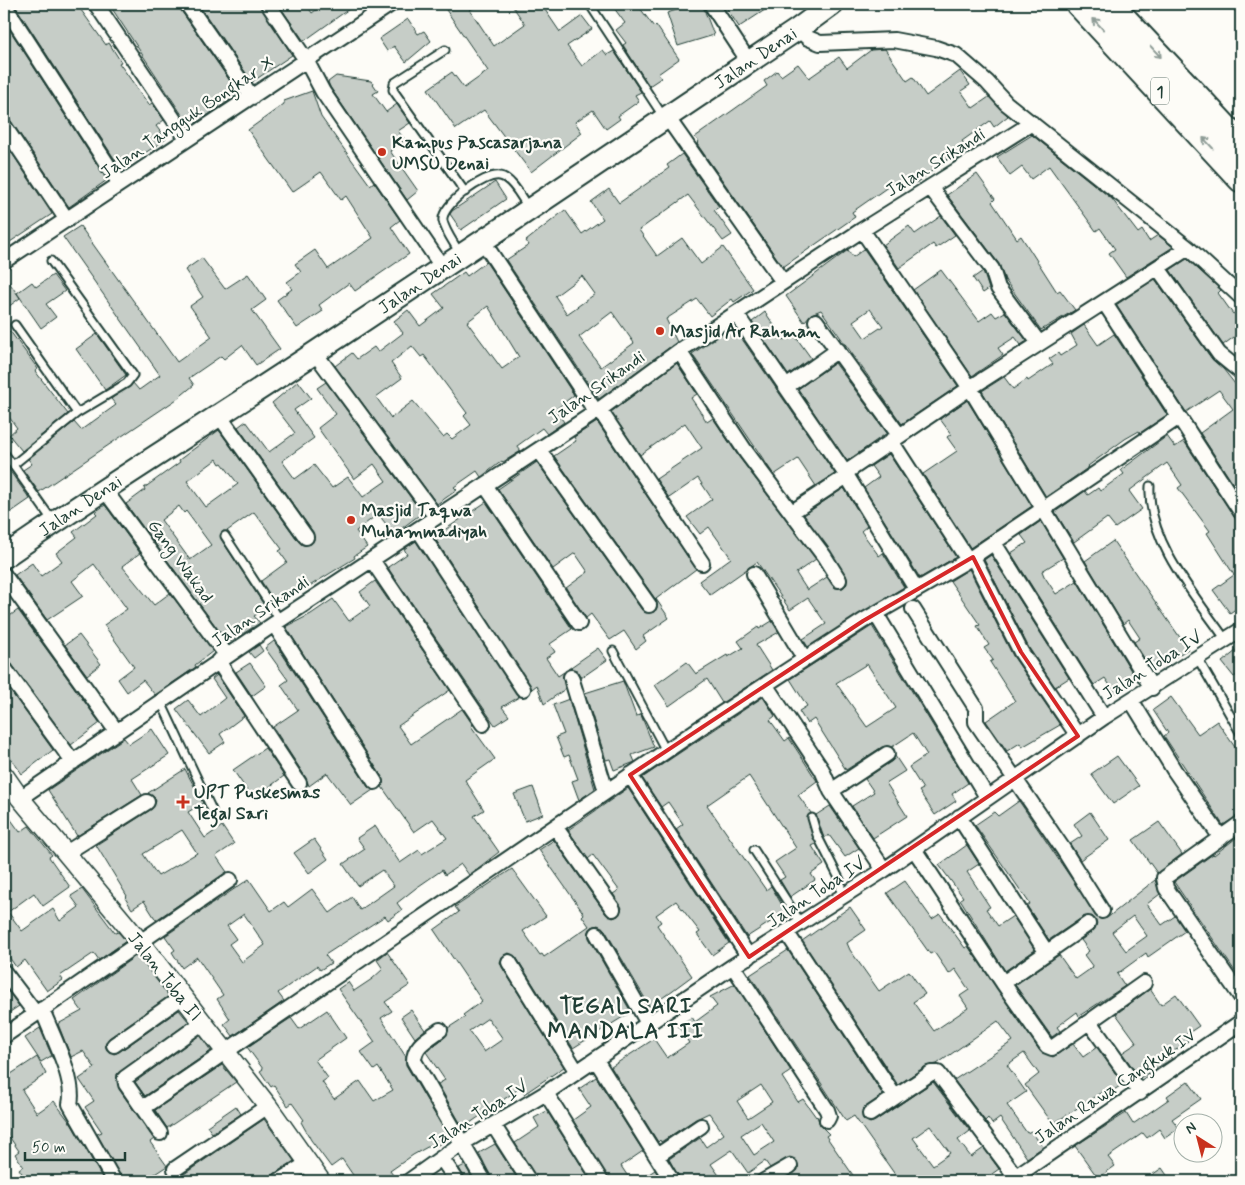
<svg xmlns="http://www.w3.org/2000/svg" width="1245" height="1185" font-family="Mynerve,sans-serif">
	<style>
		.building { fill: #c6cdc7; stroke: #1f3d34; fill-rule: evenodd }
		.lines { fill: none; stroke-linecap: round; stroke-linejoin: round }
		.service-casing { stroke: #1f3d34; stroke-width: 11 }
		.minor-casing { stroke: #1f3d34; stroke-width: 18 }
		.tertiary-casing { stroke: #1f3d34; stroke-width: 21 }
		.primary-casing { stroke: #1f3d34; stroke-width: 25 }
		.motorway-casing { stroke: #1f3d34; stroke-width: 29 }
		.service { stroke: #fdfcf7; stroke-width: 7 }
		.minor { stroke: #fdfcf7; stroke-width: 14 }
		.tertiary { stroke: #fdfcf7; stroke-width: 18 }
		.primary { stroke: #fdfcf7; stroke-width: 21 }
		.motorway { stroke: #fdfcf7; stroke-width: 25 }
		.oneway { stroke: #8e9c96 }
		.marked { fill: none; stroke: #d62828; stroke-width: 4; stroke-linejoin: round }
		.poi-dot { fill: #c8321e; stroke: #fdfcf7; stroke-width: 2 }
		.labels { text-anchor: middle; stroke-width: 4.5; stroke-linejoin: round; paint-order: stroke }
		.shield { fill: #fdfcf7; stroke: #62766e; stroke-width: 1 }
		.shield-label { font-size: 16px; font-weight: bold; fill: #1f3d34 }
		.street-label { font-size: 18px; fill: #1f3d34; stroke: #fdfcf7 }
		.poi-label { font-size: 18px; font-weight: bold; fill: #1f3d34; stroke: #fdfcf7; text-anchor: start }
		.district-label { font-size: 22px; font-weight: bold; letter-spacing: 1px; fill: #1f3d34; stroke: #fdfcf7 }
	</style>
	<rect width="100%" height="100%" fill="#fdfcf7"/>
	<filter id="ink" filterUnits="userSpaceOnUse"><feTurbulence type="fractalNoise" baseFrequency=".02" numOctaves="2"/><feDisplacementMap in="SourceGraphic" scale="10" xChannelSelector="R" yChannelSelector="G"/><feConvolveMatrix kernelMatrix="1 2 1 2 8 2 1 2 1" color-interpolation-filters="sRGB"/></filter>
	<g filter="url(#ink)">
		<path class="building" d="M14 4H87L81 10 106 45 109 43 121 62 119 63 149 105 152 103 164 120 156 126 166 139 121 169Z
			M109 4H178L180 9 239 94 190 127Z
			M198 4H259L292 55 252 82Z
			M278 4H306L312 13 324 4H356L304 41Z
			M442 4H480L470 10 494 46 525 24 511 4H541L560 32 582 16 592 29 567 46 582 66 603 50 607 55 614 51 641 92 635 95 639 101 618 116 620 119 606 129 593 110 575 122 582 133 531 172 484 110 456 129 428 89 452 72 464 88 488 71Z
			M611 4H637L654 27 656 25 679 59 658 74 661 78 649 86 623 45 626 43 616 30 625 23Z
			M696 4H702L714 35 678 46 667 13Z
			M724 4H774L739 27Z
			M408 19 418 34 424 31 431 41 406 62 394 46 387 51 379 39Z
			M4 21 107 180 69 207 11 121 4 117Z
			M885 49 907 81 913 77 926 96 960 71 970 85 961 91 973 108 989 97 1008 116 994 127 990 121 962 141 969 151 954 162 951 157 916 183 914 180 901 190 895 182 852 212 855 217 783 267 697 144 699 142 695 137 767 86 764 81 777 71 781 76 798 64 809 78 839 57 847 68 871 50Z
			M336 76 371 81 378 91 373 94 386 112 397 104 410 123 398 131 405 140 390 151 418 191 407 200 330 87 328 82Z
			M312 91 321 117 328 127 370 185 374 182 400 220 391 227 409 254 355 291 349 283 319 305 323 311 297 328 277 300 292 289 287 282 301 272 295 264 315 250 328 269 373 238 346 196 341 200 321 172 292 192 248 130 284 104V101Z
			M1032 135 1112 199 1138 233 1142 230 1149 241 1158 235 1173 247 1126 277 1109 253 1115 249 1100 228 1096 231 1049 166 1031 179 1022 167 1010 176 997 157Z
			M4 141 52 214 4 246Z
			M682 154 719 207 714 210 732 235 723 241 688 195 639 230 657 256 682 238 701 264 723 247 753 289 734 302 732 299 710 316 697 299 666 319 677 342 599 399 506 260 529 245 526 241 565 210 582 234 603 219 591 202 609 189 619 203 669 168 667 165ZM582 276 595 294 567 314 555 296ZM612 312 634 343 601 367 579 337Z
			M977 174 995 199 992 202 1017 239 1021 236 1057 292 1060 290 1075 310 1041 330 1005 280 999 264 947 195Z
			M495 182 506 199 461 230 450 214 452 211Z
			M941 216 955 235 936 248 933 244 899 268 883 245 909 226 915 234Z
			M80 226 177 362 212 337 190 306 203 297 185 270 202 258 225 289 248 274 266 300 252 310 280 349 256 365 242 345 224 359 221 356 189 378 194 385 177 399 39 492 23 470 32 464 28 459 74 422 81 430 116 405 111 399 133 383 139 390 160 375 63 237Z
			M864 249 958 386 902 424 821 310 811 314 804 322 786 296 848 250 853 257ZM870 309 883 326 865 338 853 321Z
			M1187 259 1221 290 1218 293 1233 314 1241 308V332L1223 345 1170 270Z
			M486 262 574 395 555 410 564 422 547 434 542 428 517 446 521 451 503 462 502 461 481 477 477 471 454 487 457 490 437 504 335 366 352 353 357 359 374 347 378 352 403 333 394 321 408 310 420 326 444 308 433 294 464 272 467 276ZM488 306 519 357 502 369 467 322ZM412 346 421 357 424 355 467 413 464 416 471 425 452 439 447 434 443 437 413 401 391 418 376 397 402 378 391 363Z
			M941 270 979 321 992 312 996 317 1005 312 1027 341 1021 345 1015 337 998 348 1003 355 972 376 913 290Z
			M983 271 989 289 983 293 973 278Z
			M4 275 20 298 4 310Z
			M53 275 65 291 46 304 56 317 41 328 17 293 32 282 36 287Z
			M1155 279 1212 359 1224 370 1235 384 1241 381V496L1200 433 1233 409 1219 390 1186 412 1116 305Z
			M765 312 784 340 793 333 811 358 788 375 752 322Z
			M1084 325 1098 345 1114 334 1167 415 1140 433 1139 431 1125 439 1088 466 1089 467 1046 497 982 391 1004 377 1013 389 1027 379 1028 381 1053 364 1049 359 1058 353 1060 356 1077 345 1071 334Z
			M733 326 835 474 816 486 798 459 774 475 692 354Z
			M10 331 38 369 35 371 68 414 22 451 9 435 17 428 4 410V335Z
			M97 334 126 375 105 390 76 349Z
			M677 363 697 394 691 398 707 422 713 418 739 457 816 559 796 573 807 590 827 577 835 588H843L847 584 846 575 804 515 844 488 867 526 861 531 879 556 883 553 904 587 808 647 803 639 826 624 808 598 790 610 757 562 710 595 699 581 731 558 709 527 700 534 687 517 712 499 698 478 669 498 656 479 702 448 685 423 640 455 611 412Z
			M835 363 887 433 847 461 798 389Z
			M298 381 311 398 294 410 314 438 282 461 295 479 314 465 332 488 348 477 363 497 386 481 374 464 354 479 318 428 336 414 317 388 326 382 422 513 394 534 378 514 356 531 367 547 354 556 355 558 308 587 305 583 281 601 279 598 274 601 261 581 287 562 279 551 282 549 254 512 227 531H223L221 539 266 608 254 616 260 623 228 643 126 504 145 490 144 488 180 462 179 460 219 430 299 542 303 545 311 544 314 540 313 532 238 427 246 421 269 452 295 433 272 403ZM217 459 220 464 222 463 238 484 206 507 187 481ZM179 506 184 513 186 511 211 545 190 560 161 520Z
			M967 400 1032 506 970 548 923 474 957 451 947 437 951 434 940 419Z
			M597 422 696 569 656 599 669 618 643 636 646 641 636 649 624 631 610 640 591 614 586 618 566 588 588 572 575 553 553 569 498 489 537 462 642 610 646 613 654 612 657 608 656 600 554 456 576 441 574 437Z
			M1167 436 1175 447 1184 441 1241 527V605L1230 613 1213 590 1234 575 1207 533 1210 531 1178 488 1182 485 1167 463 1129 491 1142 509 1115 528 1107 518 1074 542 1055 512 1085 491 1088 495 1098 488 1100 491 1124 474 1121 470Z
			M889 454 956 557 920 578 864 488 879 477 871 466Z
			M4 463 30 499 4 517Z
			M486 502 572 629 550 644 555 652 546 658 558 676 564 672 563 679 565 689 544 704 537 685 532 689 434 537Z
			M105 505 140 553 122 566 154 605 170 593 213 651 195 665 196 667 155 695 143 680 127 692 118 679 134 667 104 625 127 609 94 564 72 581 83 596 47 620 15 575 32 563 41 576 62 561 56 553 77 537 73 532 97 514 95 512Z
			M1041 521 1063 558 1042 571 1044 576 1056 594 1077 581 1136 679 1115 693 1105 678 1094 685 1011 553 1027 543 1021 535Z
			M416 541 519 697 502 707 509 716 495 725 390 571 388 567 407 554 404 549Z
			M1113 541 1188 649 1172 659 1169 655 1151 669 1134 642 1140 638 1128 620 1123 624 1085 561Z
			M991 555 1069 678 1055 687 1029 648 984 560Z
			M969 569 1013 656 1060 725 1022 747 1020 743 1007 751 986 721 1015 701 990 662 993 660 984 648 989 645 977 626 980 625 950 581Z
			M375 581 450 690 398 726 411 744 462 709 473 725 471 726 495 759 465 780 484 810 474 816 499 852 469 875 461 864 445 875 442 870 416 888 397 903 402 910 388 920 385 916 325 955 331 963 320 970 317 966 278 993 284 1001 233 1036 224 1024 230 1019 217 999 223 995 197 957 182 968 172 952 175 950 165 936 249 879 271 911 284 902 288 907 312 889 330 913 352 897 360 910 394 886 382 870 358 886 343 864 365 849 357 838 375 826 400 863 419 850 422 854 447 838 433 819 414 832 382 787V777L286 627 311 614 333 599 349 621 370 606 360 592ZM244 914 265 945 242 962 229 944 236 939 227 926Z
			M18 610 100 723 71 745 11 663 4 659V620Z
			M772 621 779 632 756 645 772 670 722 703 707 679 669 706 655 685 687 662 696 674 727 655 728 657 743 648 738 641 758 627 759 629Z
			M872 626 968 783 952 794 956 801 935 815 919 791 923 789 909 767 927 755 913 733 892 747H882L846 770 814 719 807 724 799 711 807 706 790 679ZM867 664 896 708 867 727 836 683Z
			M79 635 101 664 87 675 65 645Z
			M274 641 368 787 373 790 351 805 327 773 309 786 306 778 273 727 298 710 281 685 288 680 265 648Z
			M259 645 263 651 254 658 249 652Z
			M1241 647V672L1234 677 1222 662Z
			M598 648 607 660 581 678 577 670 568 669Z
			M250 663 266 686 252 696 236 672Z
			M217 675 244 716 220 734 225 742 209 753 176 709 188 700 201 717 225 698 212 679Z
			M623 681 636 716 641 715 654 747 632 755 635 762 614 770 610 759 606 760 585 693Z
			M4 682 53 750 22 774 4 749Z
			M763 697 775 716 770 720 785 741 789 738 817 781 798 795 811 813 807 817 816 844 812 846 824 865 811 874 815 880 790 897 780 880 785 877 775 862 796 848 749 776 707 805 766 890 771 886 786 912 747 937 676 829 683 824 668 802 661 807 642 778Z
			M1171 697 1198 734 1217 721 1241 756V814L1223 825 1164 736 1168 733 1153 710Z
			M569 699 595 789 579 800 572 781 578 779 569 755 564 757 556 737 564 734 553 705Z
			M152 729 169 755 132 779 142 795 77 836 48 790 124 738 129 744Z
			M265 748 284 776 253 799 233 770Z
			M895 756 905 771 886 783 907 816 873 838 852 806 874 792 865 779 892 761Z
			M1117 756 1139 786 1113 804 1091 774Z
			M185 769 203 803 188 812 205 838 222 826 234 844 216 856 227 872 156 920 144 901 132 909 125 898 127 896 96 845 152 809 156 801 154 797 148 793ZM182 830 197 853 158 876 143 854Z
			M533 787 543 814 525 821 514 794Z
			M628 788 729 943 712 955 697 934 700 932 676 901 656 915 661 922 657 925 692 976 650 1007 605 930 598 925 592 927 588 933 589 938 631 1012 573 1048 516 957 509 953 504 955 500 962 502 967 564 1067 524 1094 520 1088 463 1128 438 1084 445 1080 426 1052 445 1037 448 1028 465 1017 463 1015 482 1001 434 930 459 912 455 907 512 869 546 916 523 931 540 955 542 954 544 957 589 926 582 916 584 914 539 850 554 840 606 914 613 918 618 916 622 908 613 894 619 890 593 855 588 859 568 830ZM488 1018 503 1039 484 1052 469 1031Z
			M1019 801 1098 918H1107L1155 880 1160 894 1147 904 1162 925 1175 916 1185 931 1148 957 1146 953 1117 974 1125 986 1079 1016 1077 1012 1057 1027 1060 1031 1052 1037 1015 985 1059 955 1076 979 1093 967 1084 955 1089 951 1081 940 1093 931 1097 923 1092 916 1083 917 1049 940 1027 906 1030 904 975 825 994 812 998 816ZM1133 916 1147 936 1126 951 1112 932Z
			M830 806 859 848 845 857 829 835 824 838 816 815Z
			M4 810 20 832 29 826 52 855 49 857 70 887 43 906 34 893 8 912 22 931 53 909 60 921 79 907 71 896 82 889 115 933 118 932 126 941 99 960 94 953 60 976 63 980 47 991 25 960 16 967 4 950Z
			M1090 812 1109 840 1080 860 1070 844 1082 836 1074 824Z
			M1159 822 1182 854 1157 873 1133 840Z
			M1240 835 1241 836V980L1174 882 1213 854 1214 855Z
			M314 839 328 859 309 873 294 853Z
			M967 845 979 864 967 872 990 907 986 909 998 926 1013 916 1035 950 1005 971 960 899 963 897 939 865Z
			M905 881 932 919 940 914 965 948 968 946 1040 1051 1053 1057 1073 1044 1083 1057 1097 1047 1123 1084 1111 1092 1108 1088 1053 1124 1025 1085 1039 1074 1024 1053 1007 1065 1026 1092 1007 1105 1027 1133 1031 1131 1043 1147 1027 1158 1000 1118 992 1124 988 1118 985 1121 954 1080 1013 1041 998 1021 937 1064 926 1066 898 1085 802 941 850 907 866 930 847 943 850 950 879 991 909 971 925 994 913 1002 934 1031 968 1008 960 996 969 990 955 969 949 974 934 952 930 954 887 893Z
			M788 950 883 1095 862 1110 863 1119 870 1123 875 1121 933 1082 970 1131 958 1140 971 1157 984 1148 999 1169 982 1181H901L896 1176 854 1116 846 1121 750 975ZM930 1126 950 1153 933 1165 913 1138Z
			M387 952 410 985 385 1002 392 1011 381 1018 406 1057V1065L449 1138 433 1148 431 1145 413 1155 390 1171 393 1175 384 1181H357L342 1159 331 1167 311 1140 301 1122 304 1120 292 1103 288 1106 274 1085 271 1087 260 1071 263 1069 247 1047 291 1018 299 1029 327 1010 346 1038 315 1060 328 1078 322 1082 334 1099 360 1081 374 1101 393 1090 378 1067 374 1070 361 1052 375 1042 338 989 348 982 354 991 372 979 383 969 377 960Z
			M137 955 169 996 109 1038 105 1045 107 1050 114 1054 119 1052 179 1010 189 1022 117 1074 119 1089 154 1139 150 1142 167 1166 144 1181H123L97 1134 102 1132 85 1107 94 1101 79 1079 95 1068 83 1051 71 1057 58 1024 82 1011 74 1000Z
			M735 984 791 1071 782 1077 798 1102 803 1099 816 1117 817 1116 820 1125 829 1134 826 1136 857 1181H781L798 1170 797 1161 790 1157 770 1168 765 1161 748 1173 732 1150 711 1164 723 1181H681L669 1159 700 1138 706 1147 724 1134 709 1113 696 1119 661 1142 660 1140 658 1142 611 1067 654 1039 667 1058 689 1043 678 1026 692 1017 695 1022 717 1006 710 997ZM761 1085 772 1102 748 1118 737 1101ZM761 1122 774 1142 754 1155 741 1135Z
			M4 986 19 1006 4 1016Z
			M1150 989 1161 1005 1176 994 1199 1026 1184 1036 1188 1041 1169 1055 1172 1059 1140 1078 1122 1053 1137 1043 1116 1014Z
			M411 1010 425 1030 415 1038 401 1017Z
			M40 1028 48 1047 54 1060 51 1056 41 1062 25 1038Z
			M200 1035 211 1051 145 1096 135 1082Z
			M37 1057 46 1074 22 1090 37 1113 54 1101 72 1125 104 1181H27L19 1169 23 1166 15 1154 19 1151 4 1129V1063L11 1074Z
			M222 1065 236 1082 167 1128 155 1110Z
			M596 1077 643 1151 621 1166 631 1181H610L573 1120 591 1107 579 1089Z
			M1188 1081 1201 1099 1172 1119 1179 1128 1165 1138 1159 1129 1147 1138 1143 1133 1108 1157 1115 1166 1098 1178 1075 1146 1126 1113 1133 1124 1169 1099 1167 1096Z
			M236 1106 241 1114 212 1133 207 1126Z
			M547 1111 591 1181H538L515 1143 539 1127 534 1118Z
			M264 1119 294 1161 274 1174 270 1181H174Z
			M495 1144 519 1181H493L479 1153Z
			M465 1165 474 1181H466L459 1168Z
			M1162 1168 1171 1181H1143Z
			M655 1170 662 1181H638Z"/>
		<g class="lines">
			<defs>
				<path id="service" d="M592 8 663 116
					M445 50 394 83 393 90 465 192
					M459 252C454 243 445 231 443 221 440 205 485 173 500 176 512 178 522 199 528 207
					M15 325 77 413
					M4 453 13 465 77 413 127 383 133 375 51 261
					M13 465 52 520
					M1150 486C1147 541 1196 597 1226 640
					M225 536 280 620
					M613 651 666 751
					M1198 659 1241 734
					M161 702 212 810
					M812 818 817 835 841 882 840 898
					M754 850 801 923"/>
				<path id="minor" d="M96 4 187 139
					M187 4 252 97
					M268 4 306 60 323 92 443 268
					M711 4 749 62
					M1240 4 1241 5
					M4 5 120 184
					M798 29 808 38 820 43 894 40 936 48 956 55 987 82 1006 103 1188 248 1241 297
					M667 117 783 282
					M4 126 67 220
					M930 187 992 269 998 288 1039 343
					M862 230 970 388 1152 688
					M482 240 596 412
					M4 261 391 4
					M1158 268 1219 354 1241 372
					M1104 302 1241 512
					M736 314 845 473 916 589
					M816 321 899 435
					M679 351 746 452 824 556 839 580
					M315 353 436 517
					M786 387 838 350
					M599 409 702 563
					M218 414 306 537
					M891 441 968 560
					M539 450 649 605
					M845 473 970 388 1188 248
					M485 485 579 623
					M104 489 227 656
					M792 512 847 476
					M418 529 523 689
					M994 543 1104 717
					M973 557 1021 652 1078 736
					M372 560 483 724
					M754 574 804 658
					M4 575 117 732
					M913 609 976 708V722L1063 849 1102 911
					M876 614 987 797
					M274 624 375 782
					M218 661 299 783
					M4 668 73 762
					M571 677 606 791
					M766 686 822 770 831 791 887 754
					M1131 700 1174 770 1221 838
					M630 775 749 957
					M831 791 884 870
					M20 798 274 624 596 412 679 351 862 230 1032 123
					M959 817 1047 953
					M1241 823 1164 878 1166 888 1241 997
					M556 828 613 909
					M914 849 1003 983 1088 924
					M66 853 147 802
					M787 933 895 1097
					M597 934 649 1025
					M509 962 577 1072
					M733 966 827 1110 829 1116 827 1120
					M4 972 36 1014
					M1003 983 1047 1046 1052 1048 1144 983
					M42 1009C51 1034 76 1079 70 1104L114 1181
					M1090 1023 1140 1093
					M440 1030C428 1039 414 1045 414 1061L484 1181
					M4 1036 230 880
					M114 1045 182 997
					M596 1060 672 1181
					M546 1093 601 1181
					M143 1108 710 721 863 621 968 560 1179 417
					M870 1114 931 1073H938L1016 1177
					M494 1126 529 1181
					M160 1133 126 1084 125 1078 202 1023
					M657 1156 701 1126
					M442 1159 457 1181
					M175 1169 268 1106
					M279 1181 308 1163
					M409 1181 461 1144 546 1093 733 966 884 870 1104 717 1241 630
					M764 1181 790 1166
					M1009 1181 1241 1022"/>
				<path id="tertiary" d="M4 775 20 798 141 943 268 1106 321 1181"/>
				<g id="primary">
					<path id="s1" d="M4 557C106 486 212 421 316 352 477 245 638 137 798 29L832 4"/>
				</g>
				<path id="motorway" d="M1079 4 1241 179
					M1110 4 1241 144"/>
			</defs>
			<use href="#service" class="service-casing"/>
			<use href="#minor" class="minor-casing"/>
			<use href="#tertiary" class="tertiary-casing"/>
			<use href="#primary" class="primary-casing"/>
			<use href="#motorway" class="motorway-casing"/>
			<use href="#service" class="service"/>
			<use href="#minor" class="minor"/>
			<use href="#tertiary" class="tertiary"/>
			<use href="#primary" class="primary"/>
			<use href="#motorway" class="motorway"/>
		</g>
		<defs><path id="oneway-shaft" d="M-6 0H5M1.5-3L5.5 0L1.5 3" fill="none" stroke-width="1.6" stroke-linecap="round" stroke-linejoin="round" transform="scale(1.25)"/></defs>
		<g class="oneway">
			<use href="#oneway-shaft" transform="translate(1098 24) rotate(-133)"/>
			<use href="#oneway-shaft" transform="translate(1156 52) rotate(47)"/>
			<use href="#oneway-shaft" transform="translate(1208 143) rotate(-133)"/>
		</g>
	</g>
	<path class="marked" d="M973 557 1021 652 1078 736 749 957 630 775 863 621Z"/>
	<g class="poi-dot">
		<circle cx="382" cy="152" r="5"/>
		<circle cx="660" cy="331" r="5"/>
		<circle cx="351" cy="520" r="5"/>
		<path d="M180.5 794.5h5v5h5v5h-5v5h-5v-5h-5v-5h5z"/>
	</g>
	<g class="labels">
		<rect class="shield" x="1151" y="77.5" width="18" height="27" rx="4"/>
		<g class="shield-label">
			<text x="1160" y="97">1</text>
		</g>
		<g class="street-label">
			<text dy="6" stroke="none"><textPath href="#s1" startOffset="902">Jalan Denai</textPath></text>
			<text transform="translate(187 117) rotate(-34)" y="6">Jalan Tangguk Bongkar X</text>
			<text transform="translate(935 162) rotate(-32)" y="6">Jalan Srikandi</text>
			<text dy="6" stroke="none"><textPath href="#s1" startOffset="498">Jalan Denai</textPath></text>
			<text transform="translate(596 387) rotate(-35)" y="6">Jalan Srikandi</text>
			<text dy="6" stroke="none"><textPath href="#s1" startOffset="92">Jalan Denai</textPath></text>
			<text transform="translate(181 561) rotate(54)" y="6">Gang Wakad</text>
			<text transform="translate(260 611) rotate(-34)" y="6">Jalan Srikandi</text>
			<text transform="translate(1152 665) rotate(-32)" y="6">Jalan Toba IV</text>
			<text transform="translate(816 892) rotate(-33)" y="6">Jalan Toba IV</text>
			<text transform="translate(165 976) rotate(52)" y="6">Jalan Toba II</text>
			<text transform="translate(1115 1086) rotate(-34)" y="6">Jalan Rawa Cangkuk IV</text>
			<text transform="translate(478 1114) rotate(-32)" y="6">Jalan Toba IV</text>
		</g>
		<g class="poi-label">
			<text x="392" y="148">Kampus Pascasarjana<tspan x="392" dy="21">UMSU Denai</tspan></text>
			<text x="670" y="337">Masjid Ar Rahman</text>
			<text x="361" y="516">Masjid Taqwa<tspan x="361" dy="21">Muhammadiyah</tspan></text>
			<text x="194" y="798">UPT Puskesmas<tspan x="194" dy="21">Tegal Sari</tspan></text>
		</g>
		<g class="district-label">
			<text x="626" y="1013">TEGAL SARI<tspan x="626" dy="25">MANDALA III</tspan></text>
		</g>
	</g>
	<rect width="1245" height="1185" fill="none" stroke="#fdfcf7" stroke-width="20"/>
	<rect x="10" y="10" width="1225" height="1165" fill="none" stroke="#1f3d34" stroke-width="2" filter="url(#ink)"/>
	<g transform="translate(1198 1138) rotate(324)"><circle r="24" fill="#fdfcf7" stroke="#a4b0a9"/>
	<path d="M0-4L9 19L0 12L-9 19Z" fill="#c8321e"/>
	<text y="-8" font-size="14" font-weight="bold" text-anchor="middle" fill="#1f3d34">N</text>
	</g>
	<path d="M25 1152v8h100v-8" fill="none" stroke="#1f3d34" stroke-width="2.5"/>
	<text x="32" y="1152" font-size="15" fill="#1f3d34" stroke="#fdfcf7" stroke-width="4" paint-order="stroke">50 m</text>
</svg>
